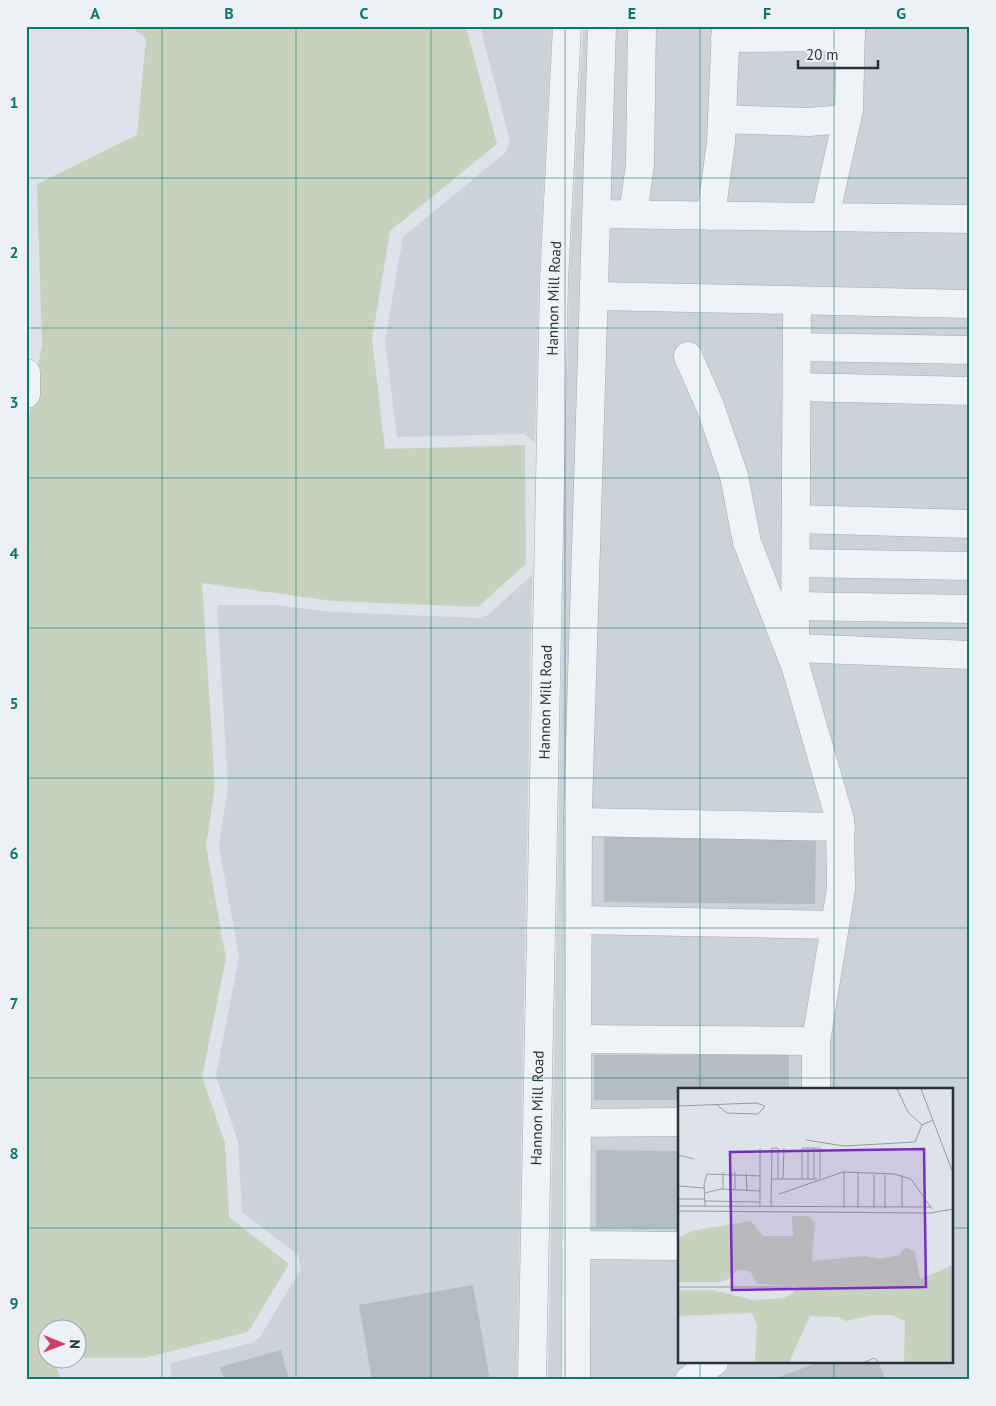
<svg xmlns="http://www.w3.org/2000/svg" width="996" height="1406" font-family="'PT Sans',sans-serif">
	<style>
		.built { fill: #cbd2da; fill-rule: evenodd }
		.green { fill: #c5d2be }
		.building { fill: #b4bcc4 }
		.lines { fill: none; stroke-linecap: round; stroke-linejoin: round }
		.minor-casing { stroke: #a2aab2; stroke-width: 29 }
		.minor { stroke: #f0f3f6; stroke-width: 28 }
		.grid { fill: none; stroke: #0f766e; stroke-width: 1; stroke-opacity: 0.55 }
		.labels { text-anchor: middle; stroke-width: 4; stroke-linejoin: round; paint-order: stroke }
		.street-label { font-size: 15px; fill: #26323e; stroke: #edf1f5 }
		.inset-road { fill: none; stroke: #949ca4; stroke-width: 1 }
		.view { fill: #7b2cbf; fill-opacity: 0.15; stroke: #7b2cbf; stroke-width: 2.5 }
		.inset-edge { fill: none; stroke: #26323e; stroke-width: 2.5 }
		.neatline { fill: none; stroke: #0f766e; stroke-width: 2 }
		.grid-label { font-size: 16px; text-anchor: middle; font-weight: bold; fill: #0f766e }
	</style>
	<rect width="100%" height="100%" fill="#dde3e8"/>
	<path class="built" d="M480 26H552L539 280 535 443 524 434 397 437 385 340 403 237 506 152 510 141Z
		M583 26H970V1380H548L569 281ZM680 1090H952V1362H680Z
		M532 575 517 1380H170L171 1363 252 1343 260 1337 301 1269 298 1255 242 1212 238 1142 216 1076 239 957 219 846 228 786 217 605H275L332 612 478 618 488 615Z"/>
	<path class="green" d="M130 26H466L497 144 390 231 372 340 385 449 525 445 526 564 478 607 333 601 202 583 215 786 206 846 226 958 202 1077 225 1143 229 1217 289 1264 248 1332 144 1358H78V1328H48V1358L74 1359H53L61 1380H26V431L42 345 37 184 137 135 146 38Z"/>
	<path class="building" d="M604 833 816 835 815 904 604 902Z
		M594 1055H789V1090H680V1100H594Z
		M596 1150 680 1151V1227H596Z
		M473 1285 490 1380H372L359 1305Z
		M281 1350 289 1380H224L220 1367Z
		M819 1362H879L885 1380H778L777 1378Z"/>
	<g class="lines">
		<defs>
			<g id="minor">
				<path d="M725 38 851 37"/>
				<path d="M722 119 808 122 847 119"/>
				<path d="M597 214 970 219"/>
				<path d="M633 214 640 165 642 26"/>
				<path d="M711 216 721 142 726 26"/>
				<path d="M825 217 849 110 851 26"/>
				<path d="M594 296 970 304"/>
				<path d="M797 347 970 350"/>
				<path d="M688 356 710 406 734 476 747 542 796 668 840 820 841 889 816 1041V1090"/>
				<path d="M26 373V394"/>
				<path d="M797 387 970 391"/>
				<path d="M796 519 970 524"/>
				<path d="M796 563 970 566"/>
				<path d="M796 606 970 609"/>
				<path d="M795 648 970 655"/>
				<path d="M795 652 797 301"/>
				<path d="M578 822 841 827"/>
				<path d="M578 920 835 925"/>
				<path d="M577 1039 816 1041"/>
				<path d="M577 1123 680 1122"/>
				<path d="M576 1245 680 1246"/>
				<path id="s1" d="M532 1380 554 281 567 26"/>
				<path d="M576 1380 578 809 602 26"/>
				<path d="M689 1380 714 1362"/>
			</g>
		</defs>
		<use href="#minor" class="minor-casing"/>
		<use href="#minor" class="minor"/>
	</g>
	<path class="grid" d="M162 26V1380M296 26V1380M431 26V1380M565 26V1380M700 26V1090M834 26V1090M26 178H970M26 328H970M26 478H970M26 628H970M26 778H970M26 928H970M26 1078H970M26 1228H680M952 1228H970M700 1362V1380M834 1362V1380"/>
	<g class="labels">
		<g class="street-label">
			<text dy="5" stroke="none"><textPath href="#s1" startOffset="1082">Hannon Mill Road</textPath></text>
			<text dy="5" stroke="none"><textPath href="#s1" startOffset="678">Hannon Mill Road</textPath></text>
			<text dy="5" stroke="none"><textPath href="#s1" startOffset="272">Hannon Mill Road</textPath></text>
		</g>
	</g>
	<g transform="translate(678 1088)">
		<rect width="275" height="275" fill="#dde3e8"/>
		<path d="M114 128H130L137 134 134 173 186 168 202 171 221 167 228 159 237 164 242 191 275 177V274H226L227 233 214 227H195L168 233 160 229 132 228 111 274H77L79 236 74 225 0 228V202H34L75 212 106 210 115 205 117 198 79 196 72 183 59 182 54 189 43 194H0V150L14 143 73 133 85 148H115Z" fill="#c5d2be"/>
		<path class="inset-road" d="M219 1 230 24 244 37M243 1 275 85M0 18 78 15 87 18 80 26 49 25 39 17M128 52 166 58 237 54 244 37 255 32M82 60V119M130 60V91M136 60V91M0 67 16 71M57 84V102M166 84V120M68 85 69 102M196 87V120M207 87V120M224 87V119M94 91H140M105 91 106 60M124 91V60H142V91M0 98 26 100M45 101V84M27 105 43 101 82 103M101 106 165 84 216 86 233 91 254 121M0 111H27M27 113 82 114M0 118 253 119M27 118 26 96 29 86 82 88M93 119 94 60H100V91M180 120V85M0 123 252 125 275 121M0 199H115M187 274 196 270 201 274"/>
		<path class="view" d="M246 61 248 199 54 202 52 64Z"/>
		<rect width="275" height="275" class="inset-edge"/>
	</g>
	<rect width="996" height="1406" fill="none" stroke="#edf1f5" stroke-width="55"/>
	<g transform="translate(62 1344) rotate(91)"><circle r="24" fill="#edf1f5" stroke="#9da5ac"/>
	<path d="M0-4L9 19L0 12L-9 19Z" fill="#d13e65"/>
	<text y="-8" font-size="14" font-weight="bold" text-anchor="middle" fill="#26323e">N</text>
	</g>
	<path d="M798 60v8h80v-8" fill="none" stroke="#26323e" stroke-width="2.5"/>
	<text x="806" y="60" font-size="15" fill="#26323e" stroke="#edf1f5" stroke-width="4" paint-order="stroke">20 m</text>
	<rect x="28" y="28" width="940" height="1350" class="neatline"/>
	<g class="grid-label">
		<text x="95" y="19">A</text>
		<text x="229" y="19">B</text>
		<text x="364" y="19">C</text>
		<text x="498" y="19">D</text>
		<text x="632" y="19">E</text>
		<text x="767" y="19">F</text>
		<text x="901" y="19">G</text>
		<text x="14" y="108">1</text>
		<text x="14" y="258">2</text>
		<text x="14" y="408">3</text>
		<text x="14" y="559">4</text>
		<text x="14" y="709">5</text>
		<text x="14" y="859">6</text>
		<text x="14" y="1009">7</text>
		<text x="14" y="1159">8</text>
		<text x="14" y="1309">9</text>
	</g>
</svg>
